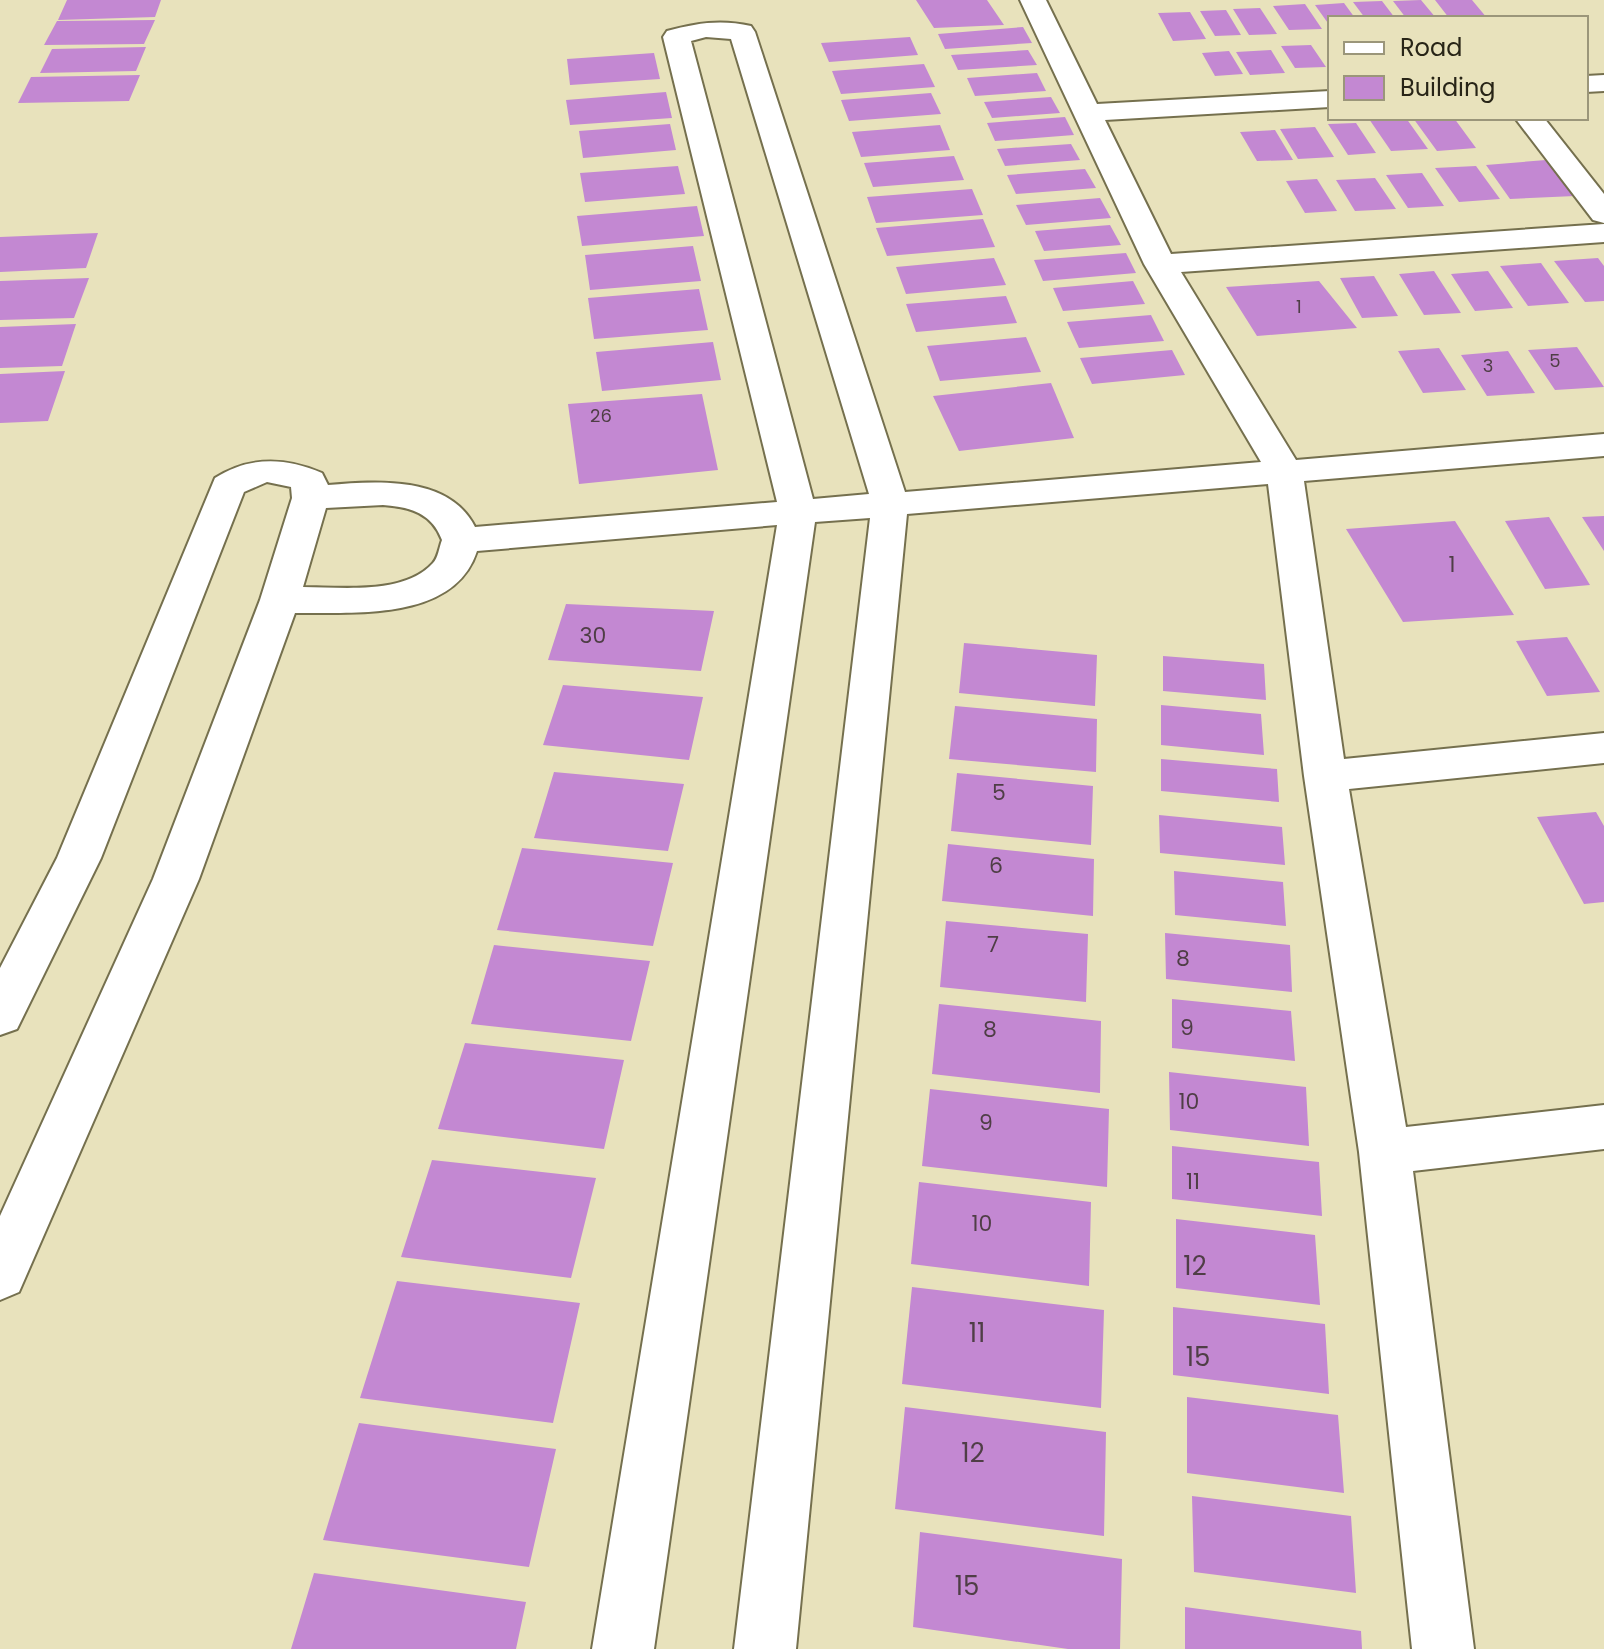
<svg xmlns="http://www.w3.org/2000/svg" width="1604" height="1649" font-family="Poppins,sans-serif">
	<style>
		.building { fill: #c388d2 }
		.lines { fill: none; stroke-linecap: round; stroke-linejoin: round }
		.street-casing { stroke: #75704e; stroke-width: 4 }
		.street { fill: #fff; fill-rule: evenodd }
		.labels { text-anchor: middle; stroke-width: 6; stroke-linejoin: round; paint-order: stroke }
		.far-number-label { font-size: 18px; fill: #4f3e46 }
		.number-label { font-size: 22px; fill: #4f3e46 }
		.near-number-label { font-size: 26px; fill: #4f3e46 }
	</style>
	<rect width="100%" height="100%" fill="#e8e2bc"/>
	<path class="building" d="M67 0H161L155 17 58 20Z
		M916 0H987L1004 25 934 28Z
		M1421 0 1436 18H1406L1393 1Z
		M1435 0H1472L1487 18H1449Z
		M1382 1 1395 18H1365L1353 2Z
		M1344 3 1355 18H1330V26L1315 5Z
		M1305 4 1322 29 1289 30 1273 6Z
		M1260 8 1277 34 1249 35 1233 9Z
		M1226 10 1241 35 1215 36 1200 11Z
		M1190 12 1206 39 1173 41 1158 13Z
		M155 20 144 44 44 45 57 21Z
		M1023 27 1032 43 945 49 938 34Z
		M910 37 918 55 829 62 821 43Z
		M1311 45 1326 67 1295 68 1281 46Z
		M146 47 136 71 40 73 52 49Z
		M1028 50 1037 65 958 70 951 55Z
		M1271 50 1285 73 1250 75 1236 52Z
		M1229 51 1243 74 1215 76 1202 53Z
		M654 53 660 79 570 85 567 59Z
		M924 64 935 87 841 94 832 71Z
		M1037 73 1046 91 975 96 967 78Z
		M140 75 129 101 18 103 31 77Z
		M666 92 672 118 570 125 566 100Z
		M931 93 941 114 849 121 841 100Z
		M1051 97 1060 113 992 118 984 102Z
		M1065 117 1074 135 995 141 987 123Z
		M1406 118 1428 149 1391 151 1369 119Z
		M1413 118H1454L1476 148 1437 151Z
		M1356 123 1376 153 1348 155 1328 124Z
		M670 124 676 150 583 158 579 131Z
		M940 125 950 150 861 157 852 132Z
		M1315 127 1334 157 1298 159 1280 129Z
		M1275 130 1293 160 1257 161 1240 132Z
		M1071 144 1080 160 1005 166 997 149Z
		M954 156 964 180 873 187 864 163Z
		M1546 160 1575 196 1510 199 1486 165Z
		M678 166 685 194 585 202 580 173Z
		M1476 166 1500 199 1459 202 1435 168Z
		M1085 169 1096 188 1016 194 1007 175Z
		M1422 173 1444 206 1408 208 1386 175Z
		M1375 178 1396 209 1355 211 1336 180Z
		M1317 179 1337 211 1305 213 1286 181Z
		M972 189 983 215 876 223 867 197Z
		M1100 198 1111 218 1026 225 1016 205Z
		M697 206 704 236 582 246 577 216Z
		M983 219 995 247 887 256 876 228Z
		M1110 225 1121 245 1044 251 1035 231Z
		M98 233 86 268 0 272V237Z
		M693 246 701 281 590 290 585 255Z
		M1126 253 1136 273 1043 281 1034 260Z
		M994 258 1006 285 906 294 896 267Z
		M1598 258 1604 266V301L1585 302 1554 261Z
		M1541 263 1569 303 1528 306 1500 266Z
		M1434 271 1461 313 1424 315 1399 274Z
		M1488 271 1513 308 1475 311 1451 274Z
		M1374 276 1398 316 1362 318 1340 278Z
		M89 278 74 318 0 320V281Z
		M1133 281 1145 304 1063 311 1053 288Z
		M1319 281 1357 328 1257 336 1226 287Z
		M699 289 708 330 594 339 588 298Z
		M1006 296 1017 323 916 332 906 304Z
		M1151 315 1164 341 1079 348 1067 322Z
		M76 324 62 366 0 368V327Z
		M1026 337 1041 372 940 381 927 346Z
		M713 342 721 380 602 391 596 352Z
		M1577 347 1604 387 1555 390 1528 350Z
		M1439 348 1466 390 1423 393 1398 351Z
		M1172 350 1185 375 1092 384 1080 358Z
		M1508 351 1535 393 1487 396 1461 355Z
		M65 371 48 421 0 423V374Z
		M1051 383 1074 438 959 451 933 396Z
		M702 394 718 470 579 484 568 404Z
		M1604 516V551L1582 517Z
		M1549 517 1590 585 1545 589 1505 521Z
		M1455 521 1514 615 1403 622 1346 529Z
		M566 604 714 611 701 671 548 660Z
		M1567 637 1600 692 1547 696 1516 641Z
		M964 643 1097 655 1095 706 959 693Z
		M1163 656 1264 664 1266 700 1163 691Z
		M563 685 703 697 689 760 543 745Z
		M1161 705 1261 714 1264 755 1161 745Z
		M955 706 1097 719 1096 772 949 759Z
		M1161 759 1277 769 1279 802 1161 791Z
		M554 772 684 784 668 851 534 838Z
		M957 773 1093 786 1091 845 951 831Z
		M1596 812 1604 826V902L1584 904 1537 817Z
		M1159 815 1282 827 1285 865 1160 853Z
		M948 844 1094 859 1093 916 942 901Z
		M522 848 673 863 653 946 497 930Z
		M1174 871 1283 882 1286 926 1175 915Z
		M946 921 1088 934 1086 1002 940 987Z
		M1165 933 1290 945 1292 992 1166 979Z
		M494 945 650 961 631 1041 471 1024Z
		M1172 999 1291 1011 1295 1061 1172 1048Z
		M939 1004 1101 1021 1100 1093 932 1074Z
		M465 1043 624 1060 604 1149 438 1129Z
		M1169 1072 1306 1087 1309 1146 1170 1130Z
		M930 1089 1109 1109 1107 1187 922 1166Z
		M1172 1146 1319 1162 1322 1216 1172 1199Z
		M432 1160 596 1178 571 1278 401 1257Z
		M919 1182 1091 1202 1089 1286 911 1264Z
		M1176 1219 1315 1235 1320 1305 1176 1288Z
		M397 1281 580 1303 553 1423 360 1398Z
		M912 1287 1104 1310 1101 1408 902 1384Z
		M1173 1307 1325 1324 1329 1394 1173 1375Z
		M1187 1397 1338 1415 1344 1493 1187 1473Z
		M905 1407 1106 1432 1104 1536 895 1509Z
		M359 1423 556 1449 529 1567 323 1540Z
		M1192 1496 1351 1516 1356 1593 1194 1572Z
		M920 1532 1122 1559 1120 1649H1068L913 1627Z
		M314 1573 526 1602 516 1649H291Z
		M1185 1607 1361 1631 1362 1649H1185Z"/>
	<g class="lines">
		<defs>
			<path id="street" d="M1020 0H1046L1097 104 1330 91V107L1105 120 1171 254 1604 224V242L1181 272 1296 460 1604 434V456L1304 481 1344 759 1604 733V763L1349 789 1406 1127 1604 1105V1149L1413 1171 1474 1649H1412L1359 1152 1304 776 1268 484 907 514 796 1649H734L870 518 815 522 654 1649H592L777 525 477 551C454 622 354 612 295 613L199 879 19 1292 0 1300V1216L153 879 260 600 292 498 291 487 267 482 244 492 101 858 17 1029 0 1035V968L57 858 215 478C250 456 285 457 322 473L328 485C376 481 449 475 475 527L777 502 663 37 667 31C696 23 721 19 751 26L755 32 905 492 1261 462 1144 264ZM706 37 731 39 869 494 813 499 691 41ZM383 505C410 507 432 513 442 540 439 548 438 558 433 563 404 595 342 587 303 587L326 508Z
				M1604 75V91L1586 92V76Z
				M1515 118H1544L1604 194V223L1593 220Z"/>
		</defs>
		<use href="#street" class="street-casing"/>
		<use href="#street" class="street"/>
	</g>
	<g class="labels">
		<g class="far-number-label">
			<text x="1299" y="313">1</text>
			<text x="1555" y="367">5</text>
			<text x="1488" y="372">3</text>
			<text x="601" y="422">26</text>
		</g>
		<g class="number-label">
			<text x="1452" y="572">1</text>
			<text x="593" y="643">30</text>
			<text x="999" y="800">5</text>
			<text x="996" y="873">6</text>
			<text x="993" y="952">7</text>
			<text x="1183" y="966">8</text>
			<text x="1187" y="1035">9</text>
			<text x="990" y="1037">8</text>
			<text x="1189" y="1109">10</text>
			<text x="986" y="1130">9</text>
			<text x="1193" y="1189">11</text>
			<text x="982" y="1231">10</text>
		</g>
		<g class="near-number-label">
			<text x="1195" y="1275">12</text>
			<text x="977" y="1342">11</text>
			<text x="1198" y="1366">15</text>
			<text x="973" y="1462">12</text>
			<text x="967" y="1595">15</text>
		</g>
	</g>
	<rect x="1328" y="16" width="260" height="104" fill="#e8e2bc" stroke="#9b967a" stroke-width="2"/>
	<rect x="1344" y="42" width="40" height="12" fill="#ffffff" stroke="#9b967a" stroke-width="2"/>
	<text x="1400" y="56" font-size="24" fill="#282517">Road</text>
	<rect x="1344" y="76" width="40" height="24" fill="#c388d2" stroke="#9b967a" stroke-width="2"/>
	<text x="1400" y="96" font-size="24" fill="#282517">Building</text>
</svg>
